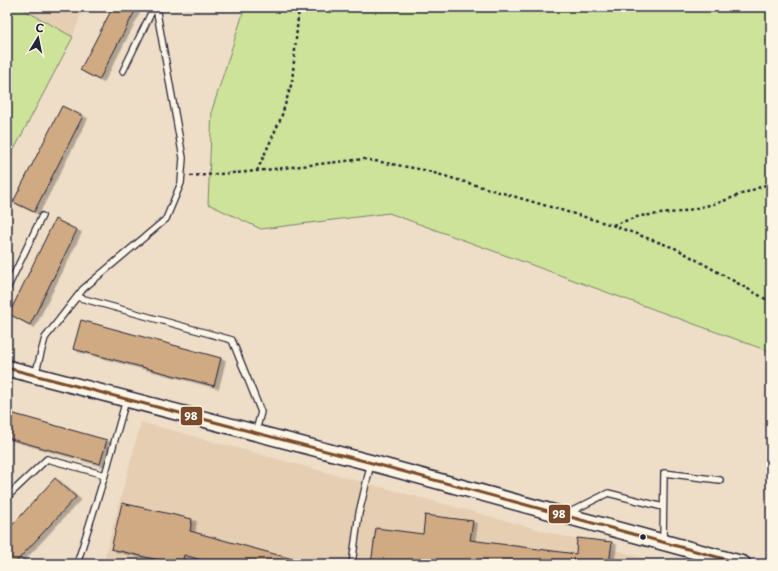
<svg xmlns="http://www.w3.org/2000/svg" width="778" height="571" font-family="'Playpen Sans',sans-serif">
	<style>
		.built { fill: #e6ceb2 }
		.green { fill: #cde399; stroke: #78826a }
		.building { fill: #d0aa82; stroke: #22223b; filter: url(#shadow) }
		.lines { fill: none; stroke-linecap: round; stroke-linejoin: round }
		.service-casing { stroke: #22223b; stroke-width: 8 }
		.secondary-casing { stroke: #22223b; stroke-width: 18 }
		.path { stroke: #22223b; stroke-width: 2.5; stroke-dasharray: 3 3; stroke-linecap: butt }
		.service { stroke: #fcf5e5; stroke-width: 5.5 }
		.secondary { stroke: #fcf5e5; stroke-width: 15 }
		.bus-1-casing { stroke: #fcf5e5; stroke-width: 6 }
		.bus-1 { stroke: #7a4b2a; stroke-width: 3 }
		.bus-dot { fill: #22223b; stroke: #fcf5e5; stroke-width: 1.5 }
		.line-badge { stroke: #fcf5e5; stroke-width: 1.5 }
		.badge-label { font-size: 11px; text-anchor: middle; font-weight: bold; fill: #fff }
	</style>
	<defs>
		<filter id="shadow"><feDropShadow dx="4.5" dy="2.5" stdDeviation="0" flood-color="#0004"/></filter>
	</defs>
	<rect width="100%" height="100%" fill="#efdec7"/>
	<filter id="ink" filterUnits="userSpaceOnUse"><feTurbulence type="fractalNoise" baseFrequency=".025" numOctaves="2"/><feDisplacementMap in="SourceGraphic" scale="8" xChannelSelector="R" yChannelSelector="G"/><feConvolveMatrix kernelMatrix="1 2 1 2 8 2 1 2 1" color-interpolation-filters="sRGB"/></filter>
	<g filter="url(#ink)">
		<path class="built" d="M7 7H84L73 35 7 163Z
			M141 422 666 564H103Z"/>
		<path class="green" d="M7 7H19L73 37 7 163Z
			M245 7H771V352L389 213 261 229 208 204 212 110Z"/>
		<path class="building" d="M113 7H137L99 80 80 70Z
			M62 106 83 116 34 212 13 202Z
			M55 219 77 230 30 325 9 314Z
			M81 320 221 358 214 386 73 349Z
			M7 412 107 440 100 464 7 438Z
			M55 478 76 497 14 564H7V531Z
			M122 503 192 519 190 531 311 564H215L184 555 182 564H175L111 549Z
			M425 515 473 521 470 540 576 554 577 538 612 542 609 564H371L376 528 423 534Z"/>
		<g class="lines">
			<defs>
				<path id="service" d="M123 71 154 7
					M7 289 42 216
					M77 297 232 340 261 412 256 431
					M35 375 45 338 83 289 166 219 181 183 183 158 156 7
					M7 497 47 459 105 475 126 400
					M568 513 608 493 663 507
					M663 542 664 473 720 480
					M77 564 105 475
					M352 564 359 513 371 463"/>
				<path id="secondary" d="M7 368 372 463 743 564"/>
			</defs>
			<use href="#service" class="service-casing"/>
			<use href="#secondary" class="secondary-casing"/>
			<path class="path" d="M257 171 281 118 292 82 299 7
				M190 176 247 172 364 159 424 170 612 225 677 249 771 302
				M613 225 640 216 680 212 718 203 771 183"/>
			<use href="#service" class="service"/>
			<use href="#secondary" class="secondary"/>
			<defs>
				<path id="bus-1" d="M7 368 372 463 743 564"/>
			</defs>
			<use href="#bus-1" class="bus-1-casing"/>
			<use href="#bus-1" class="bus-1"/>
		</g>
	</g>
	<circle class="bus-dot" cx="643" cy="537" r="3.5"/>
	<g class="line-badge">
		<rect x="180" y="406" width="23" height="20" rx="4" fill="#7a4b2a"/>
		<rect x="548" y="504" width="23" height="20" rx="4" fill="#7a4b2a"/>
	</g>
	<g class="badge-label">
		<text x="191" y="420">98</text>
		<text x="559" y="518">98</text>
	</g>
	<rect width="778" height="571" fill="none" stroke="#fcf5e5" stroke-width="24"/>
	<rect x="12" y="12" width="754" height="547" fill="none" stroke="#22223b" stroke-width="1.5" filter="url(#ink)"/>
	<g transform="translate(38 38) rotate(10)" stroke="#fcf5e5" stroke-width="3" paint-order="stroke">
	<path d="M0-3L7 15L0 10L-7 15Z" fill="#22223b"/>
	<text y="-6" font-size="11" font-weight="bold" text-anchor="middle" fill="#22223b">С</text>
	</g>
</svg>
